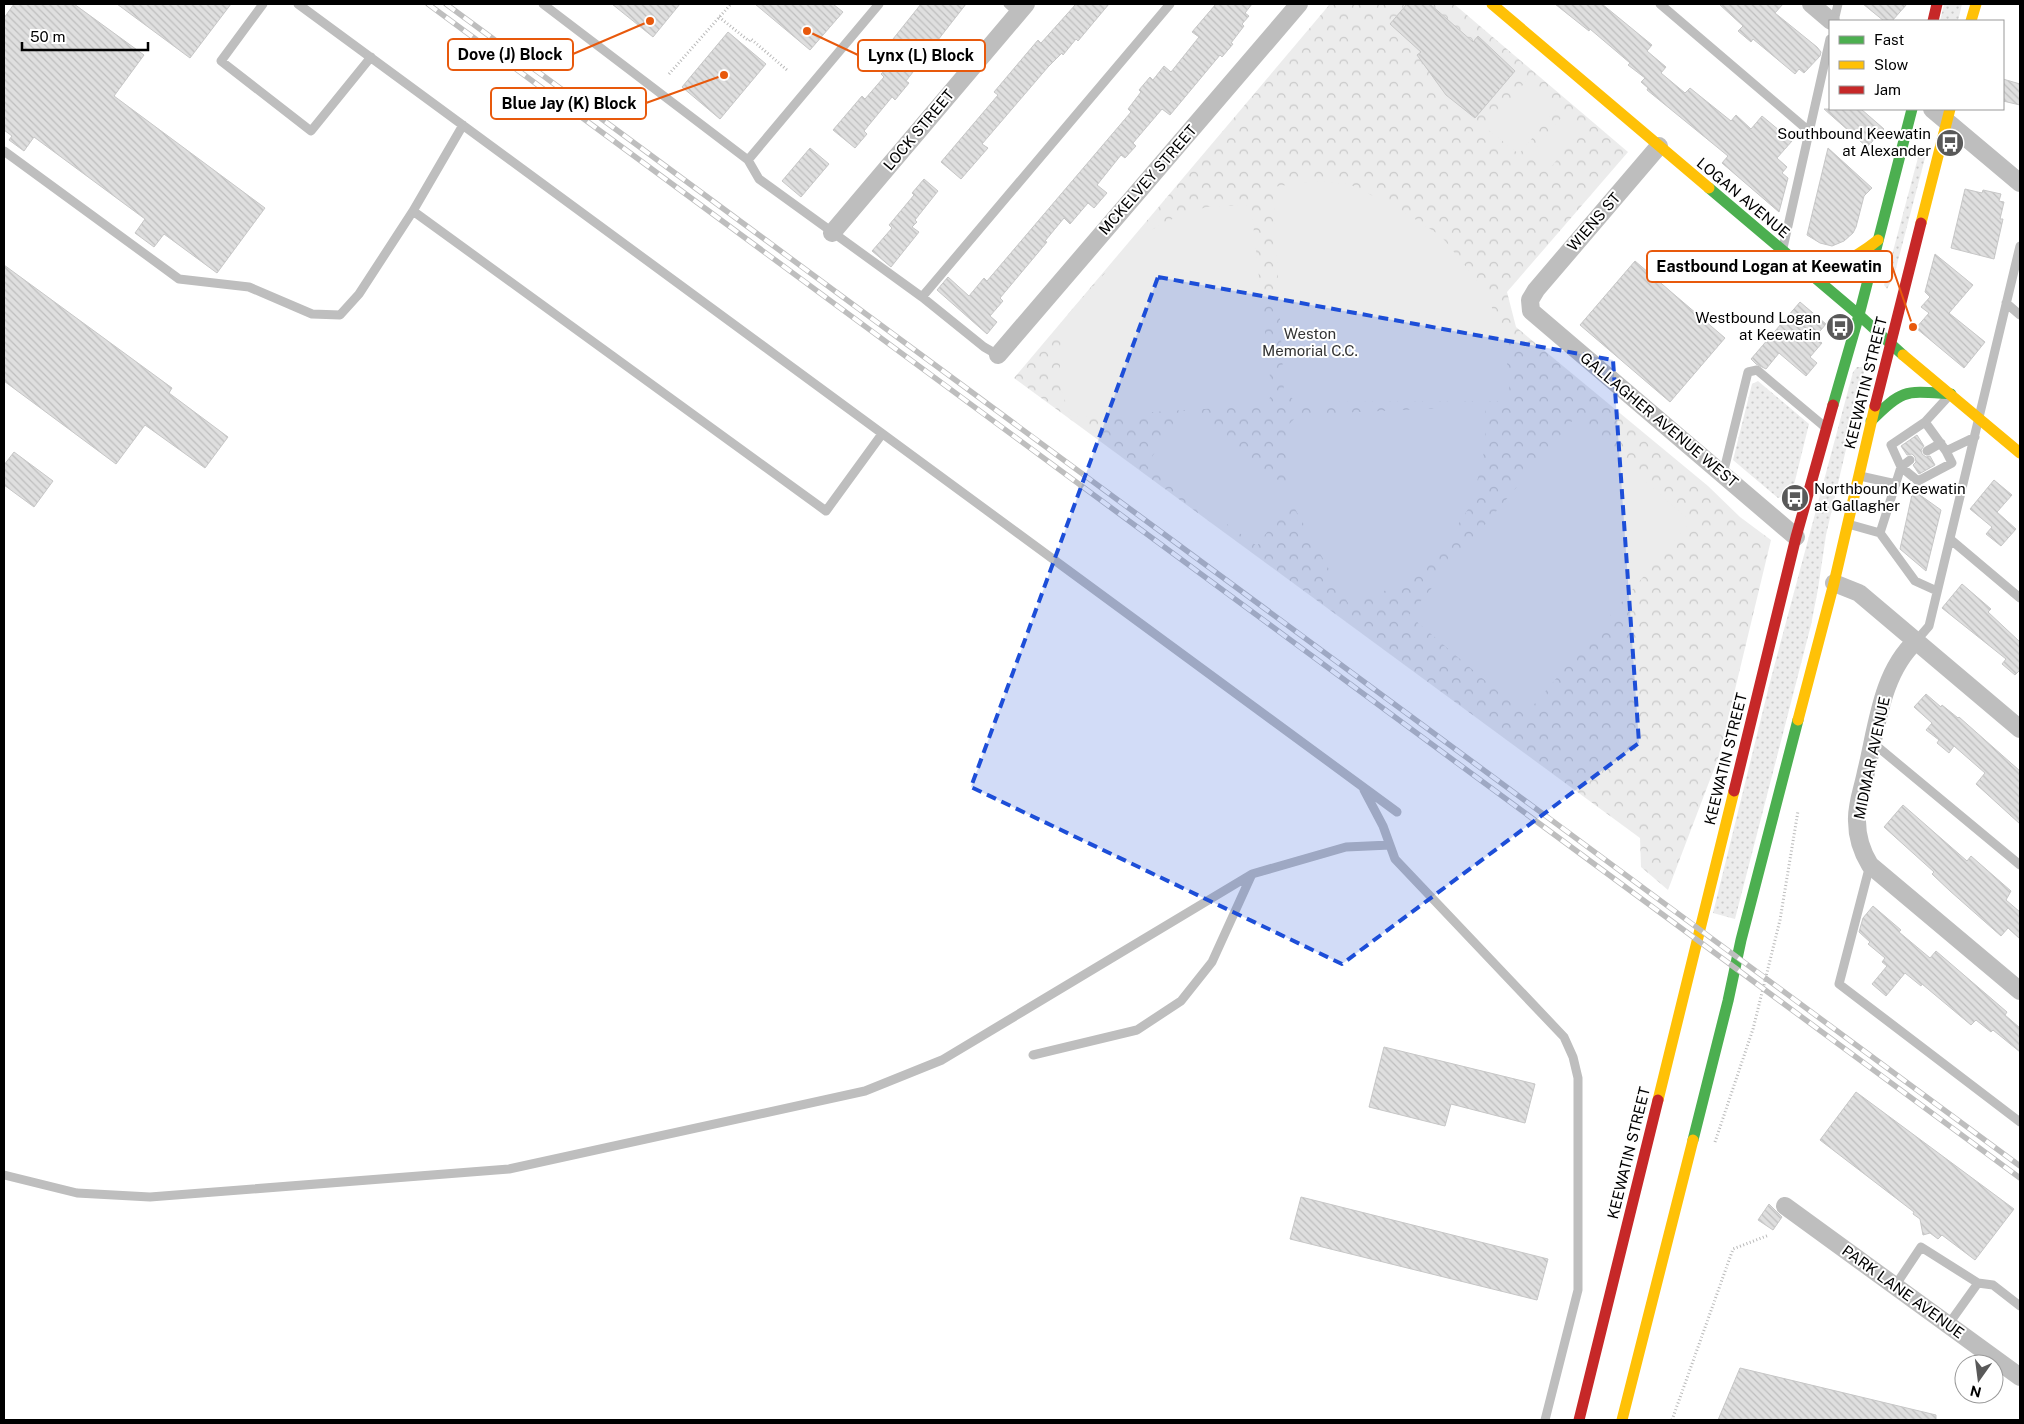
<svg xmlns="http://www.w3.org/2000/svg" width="2024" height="1424" font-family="'Public Sans',sans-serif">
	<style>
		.grass { fill: url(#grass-dots) }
		.forest { fill: url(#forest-crowns) }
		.pitch { fill: #ececec }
		.building { fill: url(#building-back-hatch); stroke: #c7c7c7 }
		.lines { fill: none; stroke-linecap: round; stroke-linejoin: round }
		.path { stroke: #b9b9b9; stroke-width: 3; stroke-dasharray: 1 2.5; stroke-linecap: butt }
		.lane { stroke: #bebebe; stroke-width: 9 }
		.street { stroke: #bebebe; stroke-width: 18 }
		.fast { stroke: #4caf50; stroke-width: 11 }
		.slow { stroke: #ffc107; stroke-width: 11 }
		.jam { stroke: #c62828; stroke-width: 11 }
		.rail-casing { stroke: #bebebe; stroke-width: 5.5 }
		.rail { stroke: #fff; stroke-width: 4; stroke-dasharray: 11; stroke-linecap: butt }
		.marked { fill: #1d4ed8; fill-opacity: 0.2; stroke: #1d4ed8; stroke-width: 4; stroke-dasharray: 10 6; stroke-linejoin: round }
		.labels { text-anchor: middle; stroke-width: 4; stroke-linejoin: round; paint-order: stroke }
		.street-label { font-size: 15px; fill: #000; stroke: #fff }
		.poi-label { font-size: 15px; fill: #000; stroke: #fff; text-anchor: end }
		.park-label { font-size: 15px; fill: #333; stroke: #fff }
		.leader { fill: none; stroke: #e8590c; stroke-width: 2 }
		.callout-dot { fill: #e8590c; stroke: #fff; stroke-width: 2 }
		.callout { fill: #fff; stroke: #e8590c; stroke-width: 2 }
		.callout-label { font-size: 16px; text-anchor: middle; font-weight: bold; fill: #000 }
	</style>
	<defs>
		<pattern id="grass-dots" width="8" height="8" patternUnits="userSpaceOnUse" patternTransform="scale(1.25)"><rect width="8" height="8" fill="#ececec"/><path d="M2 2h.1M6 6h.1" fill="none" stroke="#c9c9c9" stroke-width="1.8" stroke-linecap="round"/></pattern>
		<pattern id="forest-crowns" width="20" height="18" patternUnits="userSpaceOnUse" patternTransform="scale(1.25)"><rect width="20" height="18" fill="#ececec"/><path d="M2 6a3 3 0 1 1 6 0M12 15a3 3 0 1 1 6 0" fill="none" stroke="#c9c9c9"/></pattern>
		<pattern id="building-back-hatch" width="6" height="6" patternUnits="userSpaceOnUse" patternTransform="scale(1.25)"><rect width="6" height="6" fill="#dfdfdf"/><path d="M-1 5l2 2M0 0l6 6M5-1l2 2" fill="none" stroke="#bebebe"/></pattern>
	</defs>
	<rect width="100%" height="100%" fill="#fff"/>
	<path class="grass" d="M1944 4H1962L1958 21H1940Z
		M1924 149 1925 158 1894 276 1887 289 1884 285 1920 150Z
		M1857 367H1863L1864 372 1826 535 1818 589 1811 625 1735 919 1713 913 1770 682 1853 372Z
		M1758 381 1809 424 1792 493 1778 498 1733 460 1752 384Z"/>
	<path class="forest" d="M1330 4H1454L1628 152 1507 292 1516 327 1708 486 1740 517 1771 540 1719 756 1668 890 1641 867 1640 838 1014 378Z"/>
	<path class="pitch" d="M1526 81 1558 107 1519 154 1487 129Z
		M1565 113 1583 128 1547 172 1529 157Z
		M1314 181 1349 184 1401 210 1441 236 1484 289 1502 331 1508 369 1510 401 1297 402 1284 392 1273 187Z
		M1251 205 1272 395 1264 405 1189 410 1287 487 1288 425 1298 415 1485 406V448L1472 503 1446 543 1396 587 1348 603 1290 500 1257 546 1146 465 1185 410 1071 417 1060 387V346L1068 314 1136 239 1167 221 1206 207Z
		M1573 420 1691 521 1525 715 1409 615Z"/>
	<path class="building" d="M14 4H74L144 55 114 96 265 208 217 273 164 234 154 247 135 233 145 219 34 137 24 151 9 140 12 136 4 130V18Z
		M117 4H231L190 58Z
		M612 4H680L653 37Z
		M755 4H833L843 12 810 50Z
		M921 4H966L906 81 909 83 895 100 892 97 864 131 867 134 855 148 833 130 862 96 865 99 884 77 881 74 892 62 881 54Z
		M1076 4H1109L1078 41 1076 39 1063 55 1062 53 1048 67 982 144 988 148 961 179 941 162 998 95 994 92 1038 40 1041 43Z
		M1216 4H1252L1245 13 1249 16 1242 24 1244 26 1231 43 1233 44 1222 57 1220 55 1170 115 1162 109 1133 143 1136 146 1125 158 1121 155 1097 185 1107 193 1094 208 1088 203 1070 224 1064 218 1045 241 1047 242 1000 298 1003 301 990 316 997 322 987 334 937 290 948 277 969 296 984 278 987 281 1131 112 1128 109 1141 92 1139 90 1150 77 1153 80 1164 66 1171 72 1199 37 1192 32Z
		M1407 4H1430L1473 42 1478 36 1515 71 1475 118 1446 95 1417 55 1421 52 1390 24Z
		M1555 4H1602L1652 45 1647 51 1666 67 1661 73 1685 93 1690 88 1731 121 1736 115 1751 129 1762 116 1792 141 1777 158 1787 167 1782 173 1788 178 1779 212 1722 163 1728 156 1647 90 1648 88 1641 82 1645 78 1628 65 1630 63 1590 29 1589 31Z
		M1719 4H1783L1775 13 1817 47 1821 52 1820 56 1804 73 1799 69 1795 74 1753 39 1751 42 1738 31 1743 26Z
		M1863 4H1907L1892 21H1884Z
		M728 32 766 64 720 119 682 87Z
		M2003 79 2020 84V105L2003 101Z
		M1824 109H1861L1884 129 1867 147Z
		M810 148 829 164 801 197 782 181Z
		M1828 148 1872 188 1864 196 1856 227 1853 233 1844 241 1832 246 1820 243 1807 235Z
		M924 179 938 191 915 220 917 222 912 227 919 232 891 267 872 251 892 228 889 225 914 195 912 193Z
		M1965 189 1982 193 1983 190 2001 194 1999 201 2004 202 2000 219H2003L1994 259 1951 248Z
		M1935 254 1973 285 1949 313 1985 342 1964 368 1916 328 1929 313 1921 307 1930 297 1925 292Z
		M1635 261 1725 338 1670 402 1580 325Z
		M4 265 172 388 169 393 228 437 205 468 145 425 116 464 4 381Z
		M1800 302 1826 324 1815 337 1822 343 1810 357 1817 363 1806 376 1779 353 1766 369 1756 364 1751 359Z
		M1917 435 1924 446 1921 450 1922 454 1926 457 1930 456 1935 465 1919 474 1913 465 1916 462 1915 457 1912 454 1907 455 1901 446Z
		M14 452 53 481 34 507 4 485V465Z
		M1994 480 2012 495 1997 512 2016 529 2001 546 1986 534 1992 527 1970 509Z
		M1913 490 1941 510 1926 571 1900 549Z
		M1962 584 1991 609 1988 612 2020 642V670L2015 675 2002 664 2006 659 1942 608Z
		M1926 694 1941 707 1942 705 1958 718 1959 717 2020 771V824L1976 784 1985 773 1954 746 1949 753 1937 743 1939 740 1926 730 1932 723 1914 707Z
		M1903 805 1967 861 1971 856 2011 891 2006 900 2020 912V939L2008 928 2001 936 1950 891 1932 874 1934 872 1884 827Z
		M1873 906 1901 930 1899 932 1930 958 1936 951 2007 1012 2005 1015 2020 1028V1052L1993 1030 1991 1032 1976 1020 1971 1025 1922 984 1921 986 1905 973 1886 996 1872 984 1887 966 1882 962 1885 958 1868 944 1870 942 1859 932 1863 918Z
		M1384 1047 1535 1084 1525 1123 1451 1104 1445 1126 1369 1107Z
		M1856 1092 2014 1209 1975 1260 1942 1235 1938 1239 1930 1233 1923 1235 1920 1219 1913 1214 1914 1212 1820 1140Z
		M1301 1197 1548 1259 1537 1300 1290 1239Z
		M1769 1204 1782 1217 1773 1230 1758 1220Z
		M1740 1368 1936 1415V1420H1718Z"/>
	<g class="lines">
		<path class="path" d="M719 17 749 41 751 39 787 70
			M669 74 731 4
			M1715 1142 1753 1029 1780 920 1798 811
			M1672 1420 1733 1249 1769 1235"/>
		<path class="lane" d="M263 4 221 61 311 131 371 57
			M298 4 1397 812
			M543 4 748 160 759 179 922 297 984 347 998 355
			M1008 4 1018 13
			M1660 4 1810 132
			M1834 21 1838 4
			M463 125 413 211 826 511 882 434
			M4 151 179 279 249 287 312 314 340 315 359 294 413 211
			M748 160 879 4
			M1783 248 1830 39
			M922 297 1170 4
			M2006 303 2020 315
			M1947 398 1925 422 1946 451 1975 437
			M1925 422 1891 445 1901 467 1918 481 1952 463 1946 451
			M1927 451 1941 443
			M1723 474 1748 372 1757 370 1825 427
			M1860 476 1896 484
			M1848 524 1880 533 1915 581 1937 591
			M1880 533 1901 467 1910 460
			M1950 539 2020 598
			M1916 641 1929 626 2020 246
			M1873 743 2020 865
			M1364 790 1383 826 1395 859 1564 1037 1573 1057 1578 1078V1290L1545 1420
			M1870 865 1839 984 2020 1122
			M1033 1055 1137 1030 1181 1001 1212 962 1252 874 1346 847 1390 845
			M4 1175 77 1193 150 1197 509 1169 865 1091 942 1060 1252 874
			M1978 1283 1993 1285 2020 1306
			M1895 1286 1921 1247 1978 1283 1948 1325"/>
		<path class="street" d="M1811 4 1831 21
			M1932 109 2020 183
			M1659 146 1536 290 1530 300 1531 311 1796 537
			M832 233 1026 4
			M998 355 1299 4
			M1834 583 1859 593 2020 729
			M1916 641C1881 673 1877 728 1866 772 1863 788 1856 805 1857 821 1857 836 1862 852 1870 865L2020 991
			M1785 1206 2020 1377"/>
		<path class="fast" d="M1709 188 1859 315 1903 355
			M1833 405 1859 315 1912 109
			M1871 421C1903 388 1906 391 1951 394
			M1693 1140 1728 1001 1741 940 1798 720"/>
		<path class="slow" d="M1492 4 1709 188
			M1971 21 1976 4
			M1921 223 1950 109
			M1794 260C1835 267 1845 266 1878 240
			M1903 355 2020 453
			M1798 720 1834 583 1875 406
			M1658 1100 1734 791
			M1622 1420 1693 1140"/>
		<path class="jam" d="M1933 21 1937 4
			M1875 406 1921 223
			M1734 791 1796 537 1833 405
			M1579 1420 1658 1100"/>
		<defs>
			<path id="rail" d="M428 4 2020 1178
				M446 4 2020 1166"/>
		</defs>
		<use href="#rail" class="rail-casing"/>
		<use href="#rail" class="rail"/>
	</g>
	<path class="marked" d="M1158 277 1613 360 1639 743 1342 964 971 787Z"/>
	<defs>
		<symbol id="bus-disc" viewBox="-11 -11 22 22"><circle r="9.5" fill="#595959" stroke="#fff"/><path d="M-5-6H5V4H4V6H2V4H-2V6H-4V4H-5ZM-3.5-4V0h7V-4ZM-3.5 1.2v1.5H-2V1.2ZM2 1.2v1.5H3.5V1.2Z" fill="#fff"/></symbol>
	</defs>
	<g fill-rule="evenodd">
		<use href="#bus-disc" x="1934" y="127" width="32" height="32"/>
		<use href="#bus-disc" x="1824" y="311" width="32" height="32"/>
		<use href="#bus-disc" x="1779" y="482" width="32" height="32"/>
	</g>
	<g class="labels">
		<g class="street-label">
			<text transform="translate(919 130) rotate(-50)" y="5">LOCK STREET</text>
			<text transform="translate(1148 180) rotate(-49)" y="5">MCKELVEY STREET</text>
			<text transform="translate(1743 198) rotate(40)" y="5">LOGAN AVENUE</text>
			<text transform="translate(1594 222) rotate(-49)" y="5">WIENS ST</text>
			<text transform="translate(1866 383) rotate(-76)" y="5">KEEWATIN STREET</text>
			<text transform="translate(1659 420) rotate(40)" y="5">GALLAGHER AVENUE WEST</text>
			<text transform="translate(1872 758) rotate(-78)" y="5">MIDMAR AVENUE</text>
			<text transform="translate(1726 759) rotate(-76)" y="5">KEEWATIN STREET</text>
			<text transform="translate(1629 1153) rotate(-76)" y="5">KEEWATIN STREET</text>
			<text transform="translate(1903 1292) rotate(36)" y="5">PARK LANE AVENUE</text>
		</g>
		<g class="poi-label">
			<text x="1931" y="139">Southbound Keewatin<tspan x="1931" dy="17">at Alexander</tspan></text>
			<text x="1821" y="323">Westbound Logan<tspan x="1821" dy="17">at Keewatin</tspan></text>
			<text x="1814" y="494" text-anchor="start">Northbound Keewatin<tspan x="1814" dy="17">at Gallagher</tspan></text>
		</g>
		<g class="park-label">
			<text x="1310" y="339">Weston<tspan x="1310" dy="17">Memorial C.C.</tspan></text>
		</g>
	</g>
	<path class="leader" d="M650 21L573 54M807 31L858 55M724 75L646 103M1913 327L1892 266"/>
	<g class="callout-dot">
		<circle cx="650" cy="21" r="5"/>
		<circle cx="807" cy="31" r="5"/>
		<circle cx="724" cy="75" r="5"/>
		<circle cx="1913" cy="327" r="5"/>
	</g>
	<g class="callout">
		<rect x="448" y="39" width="125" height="31" rx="5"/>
		<rect x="858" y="40" width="127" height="31" rx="5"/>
		<rect x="491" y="88" width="155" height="31" rx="5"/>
		<rect x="1647" y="251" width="245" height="31" rx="5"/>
	</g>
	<g class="callout-label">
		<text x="510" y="60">Dove (J) Block</text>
		<text x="921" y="61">Lynx (L) Block</text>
		<text x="569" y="109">Blue Jay (K) Block</text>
		<text x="1769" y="272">Eastbound Logan at Keewatin</text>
	</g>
	<rect width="2024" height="1424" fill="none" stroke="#000000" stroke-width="10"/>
	<rect x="1829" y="20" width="175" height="90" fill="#ffffff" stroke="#999999"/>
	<rect x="1839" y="36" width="25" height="8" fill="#4caf50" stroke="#999999"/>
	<text x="1874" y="45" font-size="15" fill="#000000">Fast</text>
	<rect x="1839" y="61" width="25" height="8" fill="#ffc107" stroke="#999999"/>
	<text x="1874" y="70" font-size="15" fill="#000000">Slow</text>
	<rect x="1839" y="86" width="25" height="8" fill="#c62828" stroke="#999999"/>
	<text x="1874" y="95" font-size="15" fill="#000000">Jam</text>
	<g transform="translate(1979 1379) rotate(194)"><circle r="24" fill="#ffffff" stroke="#999999"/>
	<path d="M0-4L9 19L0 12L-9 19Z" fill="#595959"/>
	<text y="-8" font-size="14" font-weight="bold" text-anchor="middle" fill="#000000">N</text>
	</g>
	<path d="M22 42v8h126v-8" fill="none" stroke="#000000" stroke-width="2.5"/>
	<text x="30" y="42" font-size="15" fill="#000000" stroke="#ffffff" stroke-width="4" paint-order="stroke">50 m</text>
</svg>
